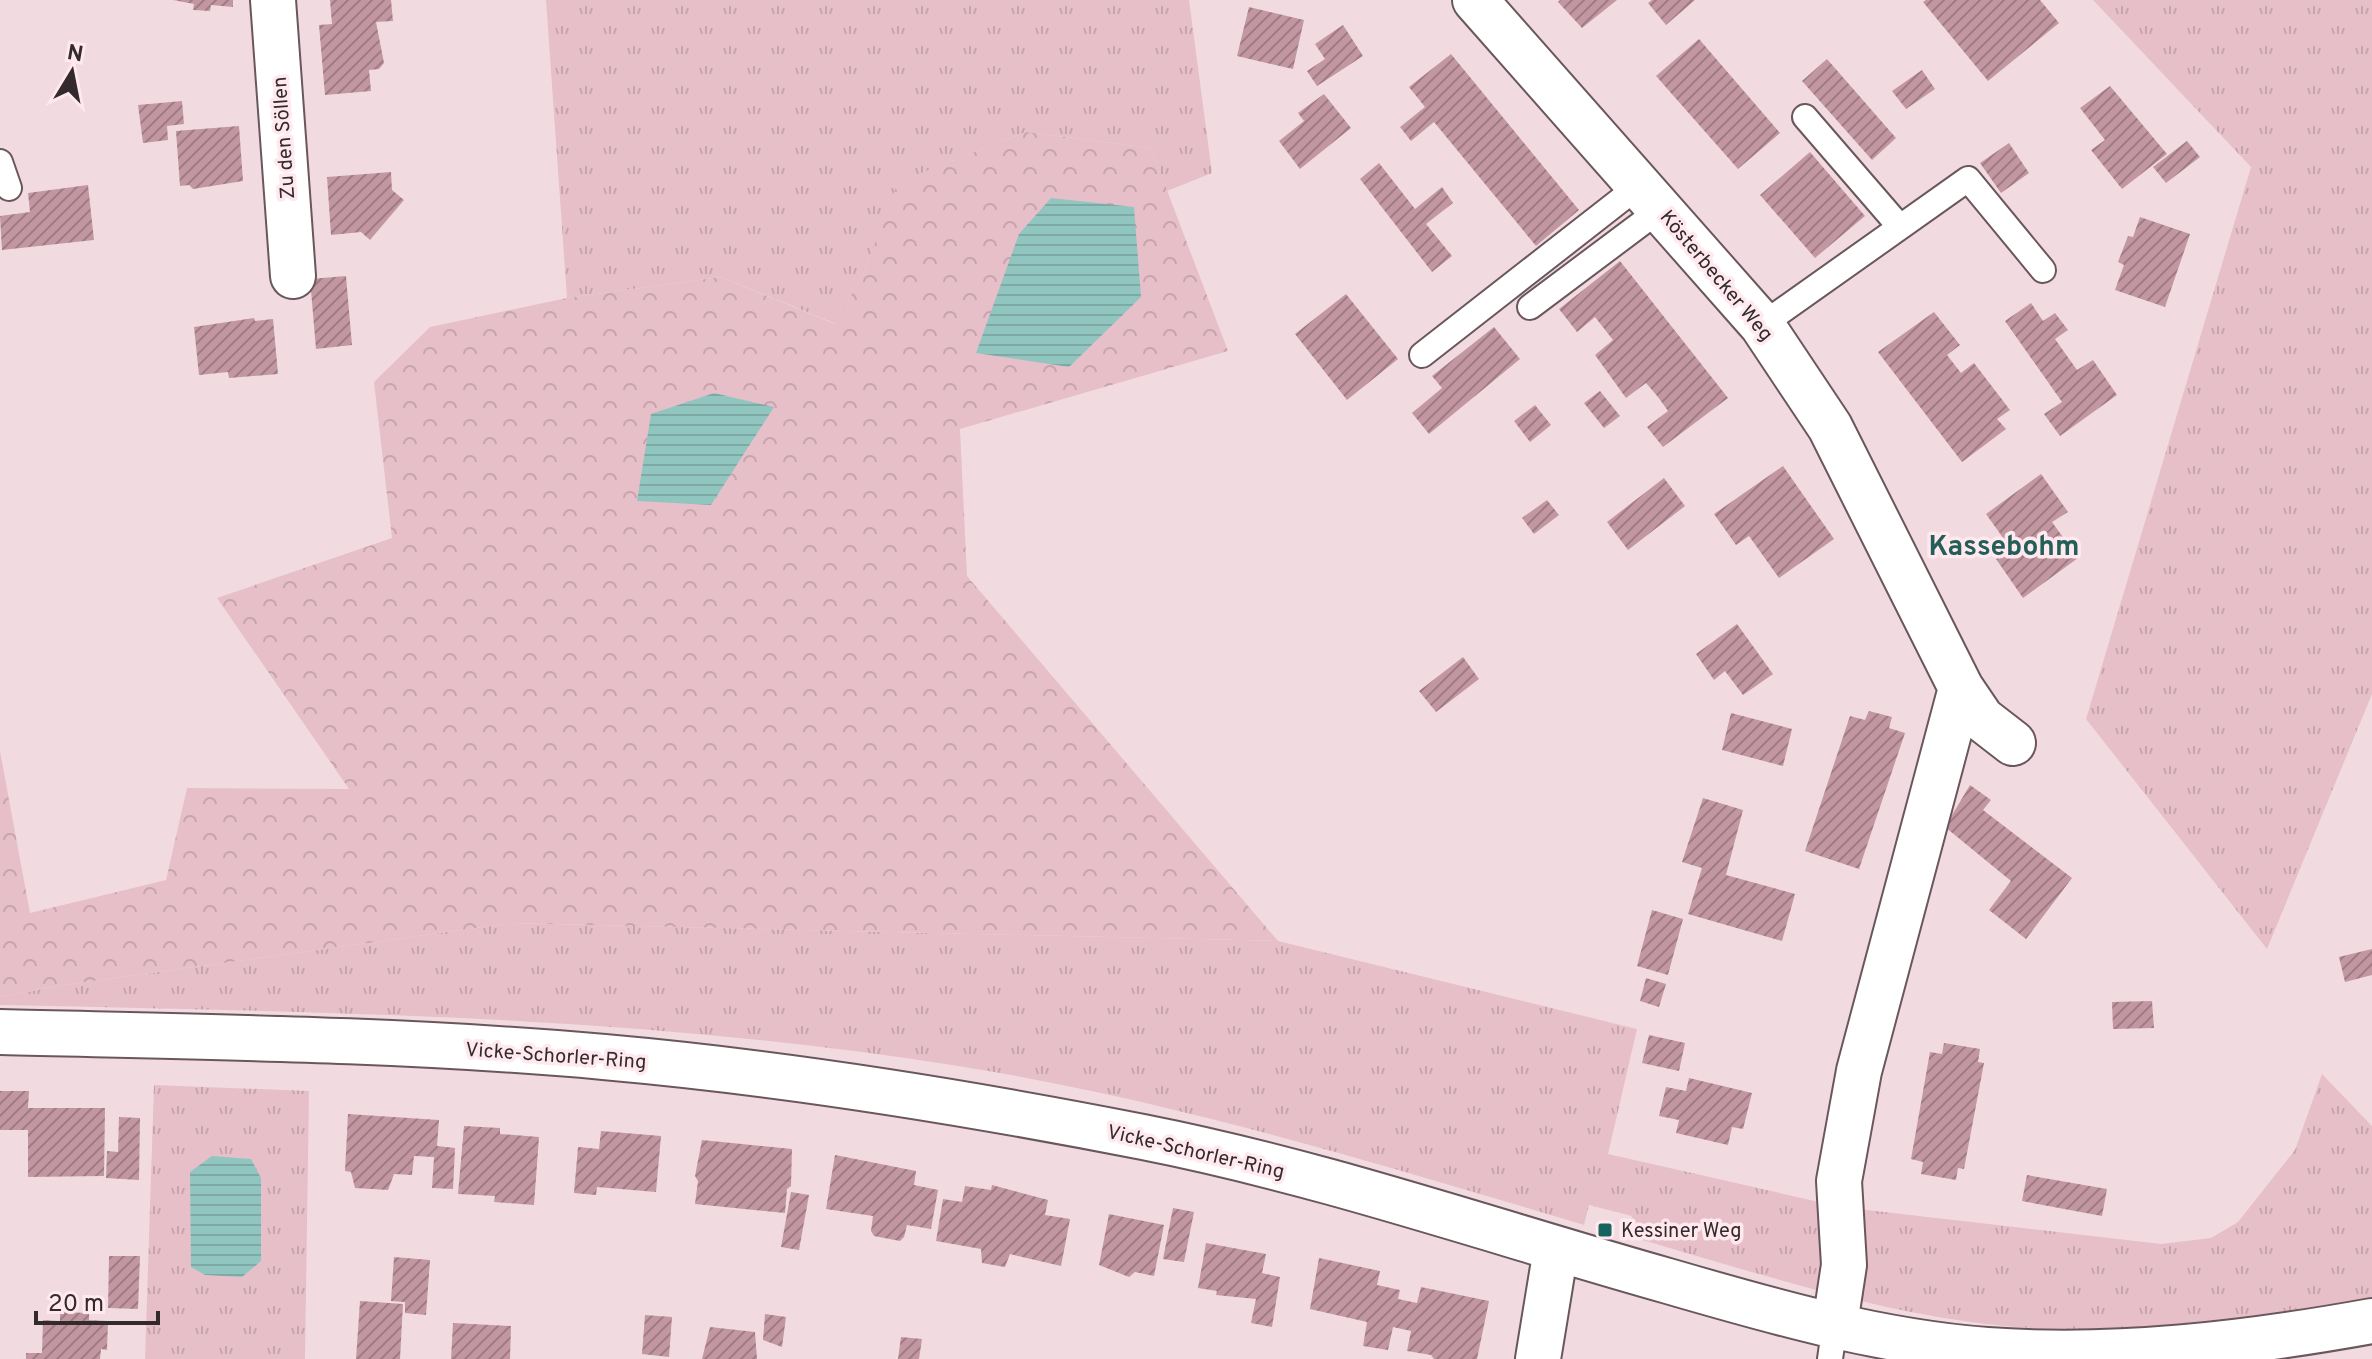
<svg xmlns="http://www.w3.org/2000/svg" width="2372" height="1359" font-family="Overpass,sans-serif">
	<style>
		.grass { fill: url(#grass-tufts) }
		.forest { fill: url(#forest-crowns) }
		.water { fill: url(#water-rules) }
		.building { fill: url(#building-hatch) }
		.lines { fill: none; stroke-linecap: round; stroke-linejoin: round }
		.lane-casing { stroke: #6a575c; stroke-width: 28 }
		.street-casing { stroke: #6a575c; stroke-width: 48 }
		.lane { stroke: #fff; stroke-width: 24 }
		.street { stroke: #fff; stroke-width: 44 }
		.poi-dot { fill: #17645f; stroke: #ffe9ee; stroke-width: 3 }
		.labels { text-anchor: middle; stroke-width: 7; stroke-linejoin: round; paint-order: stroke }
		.street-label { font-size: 20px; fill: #322a2c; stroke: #ffe9ee }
		.poi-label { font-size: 20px; fill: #322a2c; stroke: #ffe9ee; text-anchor: start }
		.district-label { font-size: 28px; font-weight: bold; fill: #245e59; stroke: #ffe9ee }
	</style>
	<defs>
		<pattern id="grass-tufts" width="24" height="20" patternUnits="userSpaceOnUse" patternTransform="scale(2)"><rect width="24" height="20" fill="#e7bfc9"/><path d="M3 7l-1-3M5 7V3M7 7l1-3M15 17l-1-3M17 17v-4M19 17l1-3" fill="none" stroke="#c7a4ad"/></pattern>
		<pattern id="forest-crowns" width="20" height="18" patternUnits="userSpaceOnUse" patternTransform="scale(2)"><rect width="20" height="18" fill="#e7bfc9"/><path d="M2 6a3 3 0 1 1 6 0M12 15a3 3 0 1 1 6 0" fill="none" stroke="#c7a4ad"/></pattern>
		<pattern id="water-rules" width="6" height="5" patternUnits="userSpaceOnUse" patternTransform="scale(2)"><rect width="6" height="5" fill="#91c5c0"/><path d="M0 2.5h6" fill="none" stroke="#7ea9a5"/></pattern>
		<pattern id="building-hatch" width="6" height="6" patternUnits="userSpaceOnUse" patternTransform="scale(2)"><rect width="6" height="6" fill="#c397a2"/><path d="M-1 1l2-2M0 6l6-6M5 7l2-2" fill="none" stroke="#9f7b84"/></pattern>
	</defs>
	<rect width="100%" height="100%" fill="#f1dbe1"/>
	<path class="grass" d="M546 0H1189L1212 173 1167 191 1151 148 1026 132 899 182 864 272 836 324 721 277 567 298Z
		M2093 0H2372V694L2267 949 2086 719 2251 167Z
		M511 923 1278 941 1637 1029 1608 1154 1841 1207 2161 1244 2211 1238 2238 1222 2295 1150 2322 1074 2372 1126V1299C2255 1315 2135 1336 2016 1327 1883 1316 1755 1272 1628 1236L1632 1216 1589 1205 1584 1225C1377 1163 1171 1100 958 1066 641 1015 320 1012 0 1005V997L57 986Z
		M154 1085 309 1091 305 1359H145Z"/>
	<path class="forest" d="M1026 132 1151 148 1228 351 960 429 967 576 1278 941 511 923 57 986 0 997V751L30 913 166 880 187 788 349 789 217 598 392 538 374 382 430 327 567 298 721 277 835 324 864 272 898 182Z"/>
	<path class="water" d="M1051 198 1134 207 1141 297 1069 367 976 353 1019 234Z
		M714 393 774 407 711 505 637 501 651 414Z
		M212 1156 251 1159 261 1178V1261L242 1277 205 1275 191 1267 190 1172Z"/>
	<path class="building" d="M173 0H233V7L211 5 210 11 193 10 194 4Z
		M330 0H391L393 21 376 22 384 63 379 69 369 70 371 91 325 95 319 25 332 24Z
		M1560 0H1617L1582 28 1558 2Z
		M1652 0H1695L1666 25 1648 3Z
		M1926 0H2040L2059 23 1988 81 1923 2Z
		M1249 7 1304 20 1293 69 1237 56Z
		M1343 25 1363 56 1317 86 1307 71 1325 59 1315 44Z
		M1699 39 1780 133 1738 169 1656 76Z
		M1451 54 1579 210 1536 246 1434 122 1411 141 1400 127 1425 107 1409 87Z
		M1827 59 1896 138 1872 160 1802 81Z
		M1922 70 1935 89 1906 109 1892 91Z
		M2110 86 2167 154 2122 189 2091 150 2105 140 2080 108Z
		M1324 94 1351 128 1300 169 1279 141 1304 121 1298 113Z
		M182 101 184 124 167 126 168 140 143 143 138 105Z
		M239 126 243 181 193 189 189 185 180 186 176 131Z
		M2187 141 2200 157 2166 183 2153 167Z
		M2009 143 2029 173 2001 193 1980 163Z
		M1810 152 1865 216 1815 258 1760 195Z
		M1379 163 1415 209 1442 187 1453 203 1426 224 1452 256 1432 272 1360 179Z
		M391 172 392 190 404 200 370 240 361 232 331 235 327 177Z
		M88 185 94 240 2 250 0 216 30 212 28 193Z
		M2140 217 2190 234 2165 307 2115 290 2124 265 2118 262 2128 236 2133 237Z
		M1620 261 1728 398 1663 447 1647 427 1668 411 1658 397 1646 383 1626 398 1595 355 1613 340 1595 317 1577 332 1559 309Z
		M346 276 352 345 316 349 310 279Z
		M1346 294 1398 359 1347 400 1295 334Z
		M2031 303 2043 321 2055 313 2068 330 2055 339 2077 370 2093 360 2117 395 2060 436 2044 414 2062 402 2005 321Z
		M1934 312 1960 345 1947 355 1961 373 1974 363 2010 410 1997 419 2006 429 1962 462 1878 352Z
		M254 318 255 321 273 319 278 374 229 378 228 372 199 375 194 327Z
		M1494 327 1520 359 1429 434 1412 413 1442 388 1432 376Z
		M1600 391 1620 416 1604 428 1584 403Z
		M1535 405 1551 425 1530 442 1514 421Z
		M1783 466 1834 539 1779 578 1749 536 1736 545 1714 514Z
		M2041 474 2068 512 2052 522 2078 558 2023 598 1996 559 2011 549 1986 514Z
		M1664 478 1685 506 1628 550 1607 522Z
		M1547 500 1559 515 1534 534 1522 518Z
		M1737 624 1773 674 1743 695 1725 671 1714 680 1696 654Z
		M1463 657 1479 679 1436 712 1419 691Z
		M1869 711 1892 717 1889 728 1905 733 1859 869 1805 851 1850 716 1865 720Z
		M1731 713 1792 729 1783 766 1722 750Z
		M1970 785 1991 800 1983 810 2072 878 2026 939 1989 910 2011 881 1945 827Z
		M1703 798 1743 810 1726 875 1795 894 1782 941 1688 914 1702 868 1682 862Z
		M1652 910 1683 919 1668 975 1637 966Z
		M2372 949V975L2345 982 2339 957Z
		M1646 978 1666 984 1659 1007 1640 1001Z
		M2152 1001 2154 1028 2113 1029 2112 1002Z
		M1649 1035 1685 1043 1679 1071 1642 1063Z
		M1944 1043 1980 1049 1978 1062 1984 1063 1964 1169 1958 1168 1956 1180 1921 1174 1923 1162 1911 1159 1930 1052 1942 1054Z
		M1689 1078 1752 1093 1743 1129 1732 1127 1728 1145 1676 1133 1679 1120 1659 1116 1666 1087 1686 1091Z
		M0 1091H29L28 1108H105L104 1176 28 1177V1130H0Z
		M348 1114 439 1120 437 1146 455 1148 453 1189 432 1188 434 1157 414 1156 412 1175 394 1174 388 1190 355 1188 351 1172 345 1171Z
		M119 1117 140 1118 139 1180 106 1178 107 1151 118 1152Z
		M464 1126 500 1128V1134L539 1137 534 1205 494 1202 495 1196 458 1194Z
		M601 1131 661 1136 656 1192 597 1187 596 1195 574 1193 578 1147 599 1149Z
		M702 1140 792 1149 791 1186 787 1189 785 1213 695 1204 698 1181 695 1176Z
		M835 1155 916 1171 914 1185 938 1190 931 1229 907 1225 904 1237 900 1241 874 1236 871 1231 873 1216 826 1209Z
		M2027 1175 2107 1189 2102 1216 2022 1201Z
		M992 1185 1048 1200 1045 1215 1070 1219 1061 1266 1010 1254 1005 1267 982 1263 981 1249 936 1241 943 1199 962 1202 965 1186 991 1190Z
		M791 1192 809 1195 799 1250 781 1247Z
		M1173 1208 1194 1212 1184 1262 1163 1259Z
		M1109 1214 1164 1225 1154 1276 1135 1272 1129 1277 1099 1265Z
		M1206 1243 1266 1254 1262 1273 1280 1277 1272 1327 1251 1323 1256 1299 1216 1295 1217 1291 1198 1288Z
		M109 1256H140L138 1309 108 1308Z
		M394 1257 430 1260 426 1315 405 1313V1302L391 1301Z
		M1319 1258 1380 1271 1377 1285 1400 1290 1398 1299 1417 1303 1421 1287 1489 1301 1477 1359H1434L1431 1355 1407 1351 1411 1331 1393 1327 1388 1350 1363 1346 1367 1322 1310 1309Z
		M360 1301 403 1304 400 1359H356Z
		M60 1312 89 1313V1320L108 1321 107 1350 101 1349 100 1359H26V1353H42L43 1320 60 1321Z
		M765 1314 786 1317 782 1347 763 1340Z
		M645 1315 672 1317 669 1357 642 1354Z
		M453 1323 511 1326 510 1359H451Z
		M710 1327 755 1332 757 1359H702Z
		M901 1337 922 1339 919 1359H898Z"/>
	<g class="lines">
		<defs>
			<path id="lane" d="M1805 117 1900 227
				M0 162 9 188
				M1530 307 1662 208
				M1762 325 1968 179 2043 270
				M1422 355 1641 184
				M1830 1359 1835 1324"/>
			<path id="street" d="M273 0 293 276
				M1475 0 1762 325 1830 427 1961 688 1982 719 2013 743
				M0 1032C202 1037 403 1039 604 1057 785 1073 965 1102 1143 1137 1321 1172 1494 1232 1668 1281 1771 1311 1879 1342 1987 1350 2116 1359 2245 1344 2372 1321
				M1835 1324 1844 1265 1839 1181 1859 1071 1961 688
				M1538 1359 1556 1249"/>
		</defs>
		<use href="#lane" class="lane-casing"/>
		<use href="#street" class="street-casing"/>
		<use href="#lane" class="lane"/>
		<use href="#street" class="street"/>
	</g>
	<rect class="poi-dot" x="1597" y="1222" width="16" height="16" rx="4"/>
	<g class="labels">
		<g class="street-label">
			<text transform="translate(283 138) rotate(-94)" y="7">Zu den Söllen</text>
			<text transform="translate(1717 275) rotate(50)" y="7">Kösterbecker Weg</text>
			<text transform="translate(556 1055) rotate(4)" y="7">Vicke-Schorler-Ring</text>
			<text transform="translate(1196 1151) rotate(13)" y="7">Vicke-Schorler-Ring</text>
		</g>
		<g class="poi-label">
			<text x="1621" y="1237">Kessiner Weg</text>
		</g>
		<g class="district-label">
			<text x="2004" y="555">Kassebohm</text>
		</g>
	</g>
	<g transform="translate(72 72) rotate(10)" stroke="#ffe9ee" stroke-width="6" paint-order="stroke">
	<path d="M0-6L14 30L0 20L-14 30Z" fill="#322a2c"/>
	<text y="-12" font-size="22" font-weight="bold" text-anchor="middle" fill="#322a2c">N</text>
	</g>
	<path d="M36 1311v12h122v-12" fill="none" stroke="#322a2c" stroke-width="4"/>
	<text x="48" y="1311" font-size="24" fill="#322a2c" stroke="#ffe9ee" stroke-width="6" paint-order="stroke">20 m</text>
</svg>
